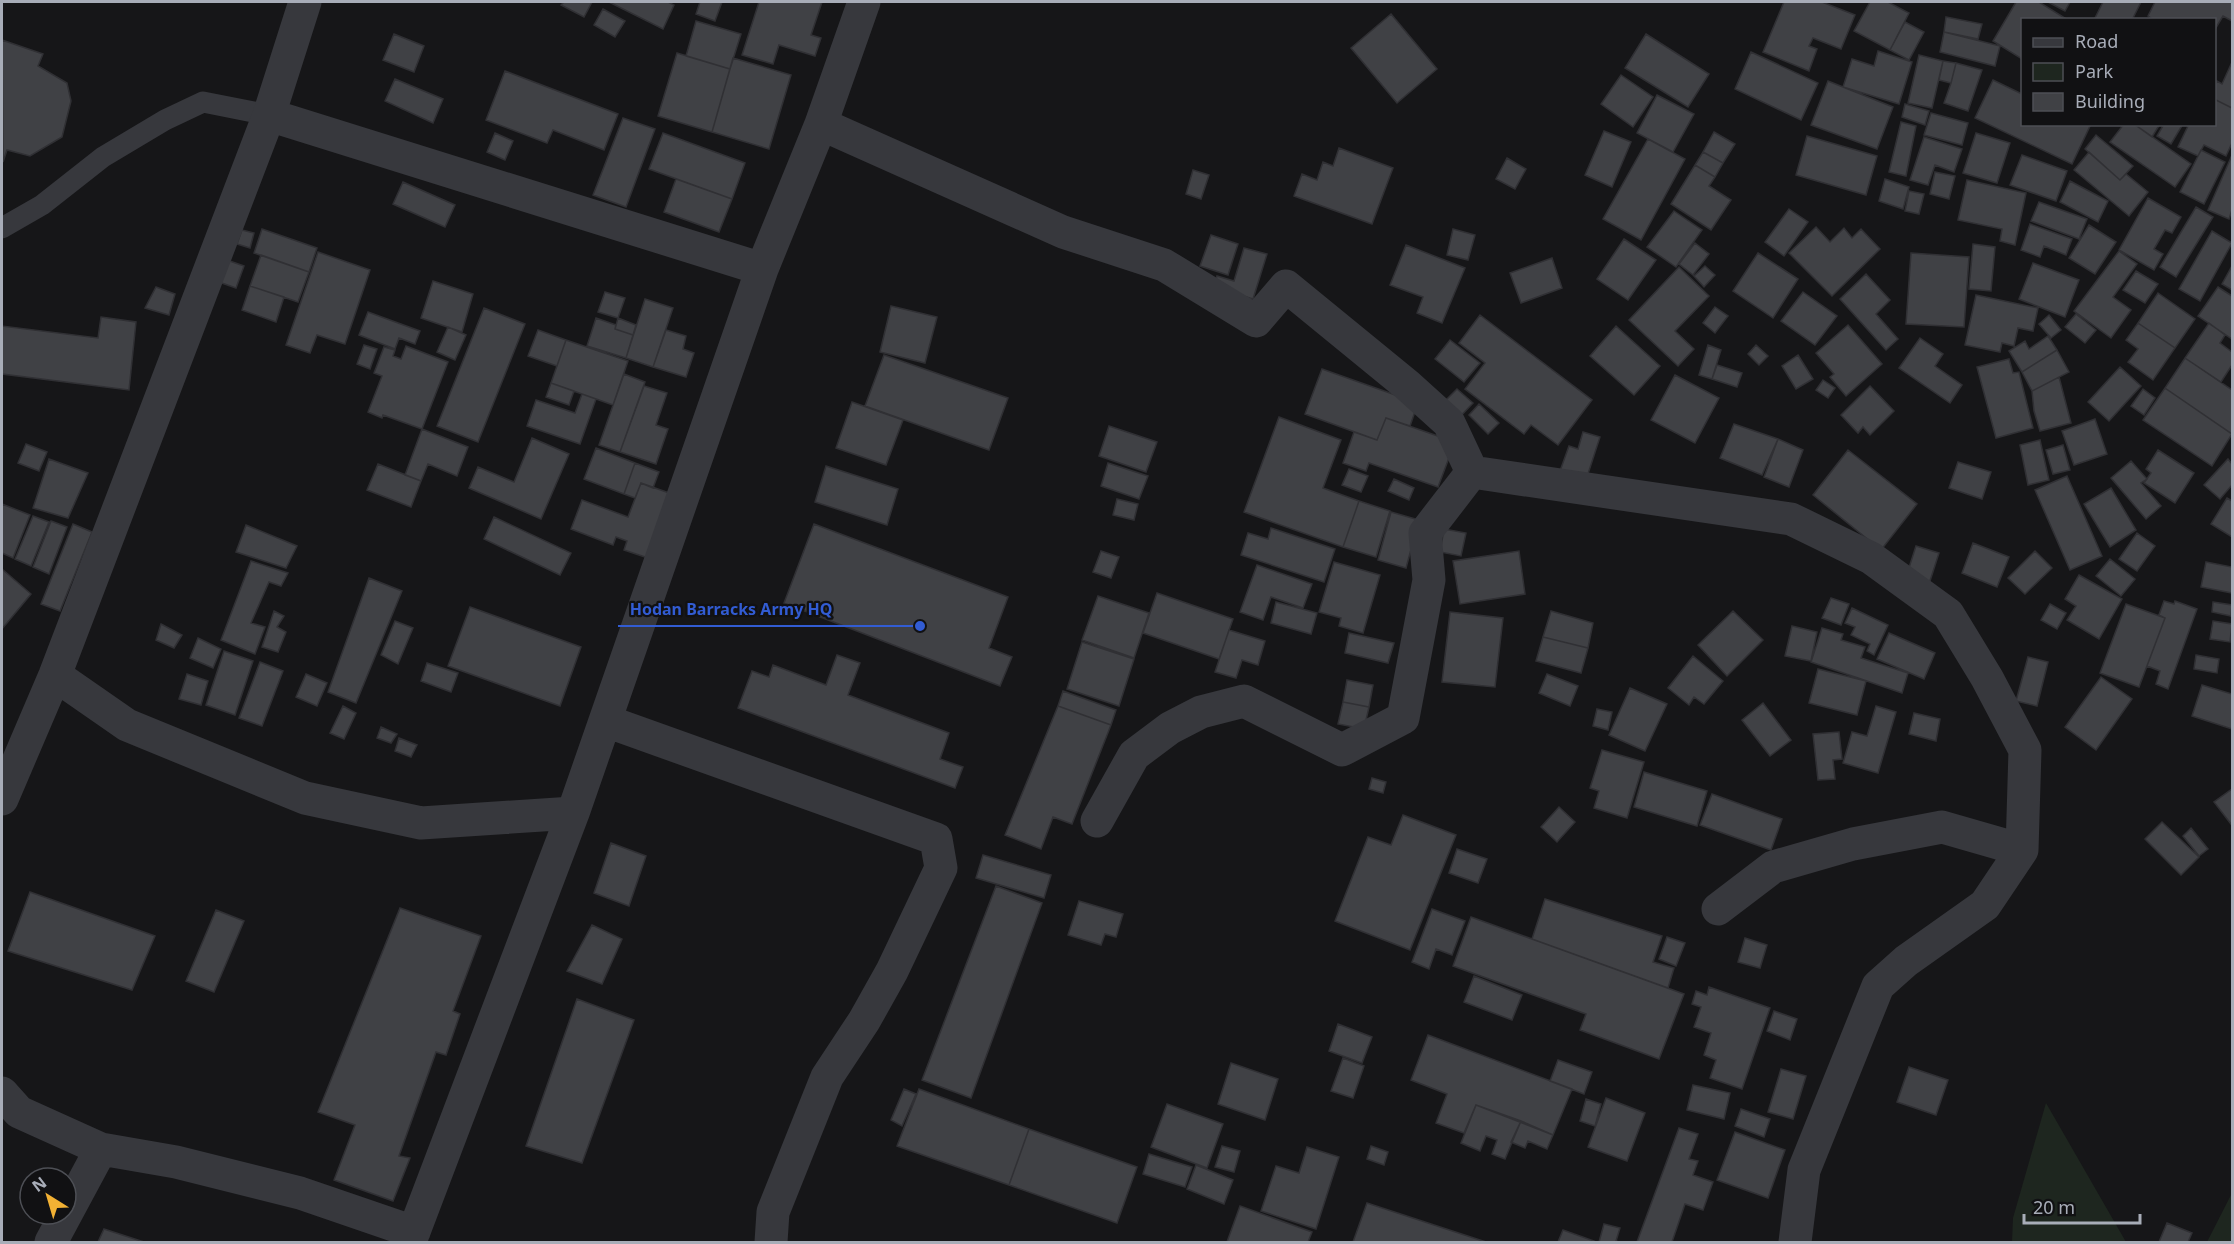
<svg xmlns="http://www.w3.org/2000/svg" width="2234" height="1244" font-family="'Noto Sans',sans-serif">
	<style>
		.green { fill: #1e261f }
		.building { fill: #404145; stroke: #303034; stroke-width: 1.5 }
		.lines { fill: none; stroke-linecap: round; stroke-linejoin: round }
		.lane { stroke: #37383d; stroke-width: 21 }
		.street { stroke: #37383d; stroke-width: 33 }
		.leader { fill: none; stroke: #325cd3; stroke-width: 2 }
		.callout-dot { fill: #325cd3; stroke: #111113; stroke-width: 2 }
		.callout-label { font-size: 16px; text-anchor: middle; font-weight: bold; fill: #325cd3; stroke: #111113; stroke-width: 4.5; stroke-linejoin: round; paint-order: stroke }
	</style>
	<rect width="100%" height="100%" fill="#161618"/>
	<path class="green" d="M2046 1103 2126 1242H2012L2013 1218Z
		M2232 1193V1242H2207Z"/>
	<path class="building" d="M564 2H592L584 17 561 5Z
		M609 2H668L674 5 663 29Z
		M700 2H722L715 21 696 14Z
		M759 2H822L811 35 821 38 815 56 779 45 773 64 742 55Z
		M1784 2H1822L1855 15 1841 49 1813 38 1809 46 1817 49 1809 71 1763 52Z
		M1870 2H1888L1909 13 1890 50 1854 31Z
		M2016 2H2039L2068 20H2022V59L1993 41Z
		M2048 2H2070L2065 11Z
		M2103 2H2141L2132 20H2094Z
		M2155 2H2232V21L2223 16 2214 31V20H2154L2148 16Z
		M603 9 625 21 615 37 594 25Z
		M1391 14 1437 69 1397 103 1351 48Z
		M1946 17 1982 24 1978 39 1944 32Z
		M696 21 741 34 730 69 686 56Z
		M1905 22 1924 32 1909 60 1890 50Z
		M1944 32 2000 46 1995 66 1940 52Z
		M394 34 424 46 414 72 383 60Z
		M1646 34 1709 74 1688 107 1625 68Z
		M2 40 43 54 38 66 67 83 71 101 62 137 30 156 7 150 3 162Z
		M1878 51 1912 62 1899 104 1843 87 1852 59 1874 66Z
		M1751 52 1818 83 1801 120 1735 89Z
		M677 53 730 69 712 132 658 116Z
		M1919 55 1943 61 1932 108 1908 103Z
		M733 58 791 75 769 149 712 132Z
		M1943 61 1956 63 1951 83 1939 80Z
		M2232 62V108L2214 99V86L2217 81 2222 84Z
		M1956 63 1982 70 1968 111 1944 103 1951 83Z
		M505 71 618 114 604 150 553 130 547 143 486 120Z
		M1621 75 1653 97 1633 127 1601 104Z
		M395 79 443 99 433 123 385 101Z
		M1993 80 2022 94V124H2086L2090 126 2072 164 1975 118Z
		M1828 81 1893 107 1877 149 1811 125Z
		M1657 95 1694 114 1673 152 1637 133Z
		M2214 99 2232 108V143L2226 156 2204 145 2198 156 2178 147 2189 124H2214Z
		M1905 104 1929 111 1925 125 1902 117Z
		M1931 113 1968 123 1962 145 1924 135Z
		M623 118 655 129 626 207 593 195Z
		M1901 122 1916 126 1906 176 1889 172Z
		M2124 124H2134L2191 164 2175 187 2110 142Z
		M2134 124H2160L2152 137Z
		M2164 124H2183L2171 144 2157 136Z
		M1604 131 1631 142 1612 187 1585 175Z
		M1714 132 1735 144 1723 163 1703 152Z
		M495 133 513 141 505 160 487 152Z
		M663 133 745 163 732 199 649 169Z
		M1976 133 2010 143 1997 183 1963 173Z
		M2096 135 2133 166 2120 180 2085 149Z
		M1807 136 1877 156 1866 195 1796 175Z
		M1924 137 1962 149 1954 172 1935 165 1928 185 1910 180Z
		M1648 139 1685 159 1641 240 1603 219Z
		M1339 148 1393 168 1372 224 1294 196 1302 174 1317 180 1323 162 1333 166Z
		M2201 150 2225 162 2204 204 2180 192Z
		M1703 152 1723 163 1715 177 1695 165Z
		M2089 152 2120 180 2126 174 2148 192 2129 216 2074 170Z
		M2022 155 2067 171 2056 201 2010 185Z
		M2232 155V210L2229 219 2208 210Z
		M1507 158 1526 169 1515 189 1496 179Z
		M1695 165 1715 177 1709 186 1731 200 1711 230 1671 204Z
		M1193 170 1209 175 1201 199 1186 194Z
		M1935 172 1955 176 1949 199 1930 194Z
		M676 179 732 199 719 232 664 212Z
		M1885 179 1909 187 1903 209 1879 201Z
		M1967 180 2026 193 2015 245 2000 241 2002 229 1958 220Z
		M2070 181 2108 201 2098 222 2060 202Z
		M403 182 455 205 445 227 393 204Z
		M1909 191 1924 194 1919 214 1905 211Z
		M2148 198 2181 217 2172 233 2165 230 2154 249 2163 254 2154 270 2119 250Z
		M2039 202 2087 219 2079 239 2031 221Z
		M2196 207 2213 217 2176 277 2160 267Z
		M1789 209 1808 222 1784 256 1765 242Z
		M1674 211 1702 230 1676 267 1647 247Z
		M2030 224 2072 239 2066 255 2044 246 2040 257 2021 250Z
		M2089 225 2116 242 2095 274 2069 258Z
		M1816 227 1830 242 1844 228 1852 238 1861 229 1880 249 1832 296 1789 253Z
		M262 229 317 248 309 272 254 253Z
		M1453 229 1475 235 1468 260 1447 255Z
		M242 230 254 233 250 248 237 244Z
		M2212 231 2232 243 2200 301 2179 289Z
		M1211 235 1238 244 1228 275 1200 266Z
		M1624 239 1656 260 1628 300 1597 279Z
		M1695 243 1709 254 1693 275 1679 264Z
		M1973 244 1995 247 1991 291 1969 289Z
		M1406 245 1465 268 1442 323 1417 313 1423 297 1390 285Z
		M1244 248 1267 254 1253 299 1214 287 1217 276 1234 281Z
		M2119 251 2137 264 2113 297 2131 310 2111 338 2074 311Z
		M318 252 370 270 345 344 317 335 310 353 286 345Z
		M1758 253 1798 279 1773 318 1733 291Z
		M1911 253 1969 257 1964 327 1906 324Z
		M261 255 309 272 298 302 250 286Z
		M1552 258 1562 288 1521 303 1510 273Z
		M224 259 244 266 236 288 216 281Z
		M2033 263 2079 280 2065 317 2019 299Z
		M1705 266 1715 275 1704 287 1694 276Z
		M2232 266V290L2222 284Z
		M1679 267 1709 296 1675 331 1694 349 1678 366 1629 320Z
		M2136 271 2158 284 2145 303 2123 290Z
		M1866 274 1890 300 1876 314 1898 339 1886 350 1840 299Z
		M433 281 473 294 462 332 421 318Z
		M250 286 284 297 276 322 242 310Z
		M156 287 175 294 169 315 145 308Z
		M2218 287 2232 296V339L2198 316Z
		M605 292 625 298 618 318 598 312Z
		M1803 292 1837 316 1815 345 1781 321Z
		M2158 293 2195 319 2175 348 2138 323Z
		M1976 295 2038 308 2033 331 2018 328 2014 346 2002 343 2000 352 1965 345Z
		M645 299 673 308 653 367 626 358Z
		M891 306 937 317 925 363 880 352Z
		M1715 307 1728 316 1715 333 1703 323Z
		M484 308 525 324 478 442 437 426Z
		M368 312 420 331 415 344 399 338 395 349 359 335Z
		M2076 314 2096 330 2085 343 2065 327Z
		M1480 315 1592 400 1558 445 1531 425 1524 434 1465 389 1485 363 1459 343Z
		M2049 315 2061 330 2051 338 2039 324Z
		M101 317 136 322 129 390 2 374V326L98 338Z
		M596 318 616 325 615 329 633 335 626 358 587 346Z
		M618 318 636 325 633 335 615 329Z
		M2138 323 2175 348 2153 380 2128 362 2138 349 2126 340Z
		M2209 323 2225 335 2220 343 2232 352V365L2221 382 2185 358Z
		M1848 325 1882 364 1846 396 1830 377 1834 374 1816 353Z
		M1616 326 1660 366 1634 395 1590 356Z
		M448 327 466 335 455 360 437 352Z
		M538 330 566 340 557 366 528 356Z
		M666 330 686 336 683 349 694 353 686 377 653 367Z
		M2048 336 2057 350 2022 372 2009 351 2025 341 2029 349Z
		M1920 338 1943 354 1935 366 1962 385 1950 403 1899 368Z
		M566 340 628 361 613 405 551 383Z
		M1450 340 1480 363 1464 382 1435 359Z
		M364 345 377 349 370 369 357 364Z
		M1708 345 1721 350 1712 379 1699 375Z
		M1756 345 1768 356 1759 365 1748 354Z
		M406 346 448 362 422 429 383 415 382 418 368 412 382 376 374 373 384 347 395 350 393 356 401 359Z
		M2057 350 2069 372 2032 391 2022 372Z
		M884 355 1008 398 989 450 865 406Z
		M1798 355 1813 379 1796 389 1782 366Z
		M2185 358 2232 390V434L2165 388Z
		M2009 359 2013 373 2019 372 2033 428 1996 438 1977 367Z
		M1717 365 1742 373 1737 387 1712 379Z
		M2120 367 2141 386 2109 421 2088 402Z
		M1322 369 1418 403 1410 426 1386 418 1377 440 1305 414Z
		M624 374 645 382 620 452 599 445Z
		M1675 375 1719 398 1695 443 1651 420Z
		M2059 377 2071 423 2040 431 2034 411 2032 391Z
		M1823 380 1835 388 1828 398 1816 390Z
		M551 383 574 391 569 405 546 397Z
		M644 386 667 393 656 425 668 429 656 464 620 452Z
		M1870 386 1894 411 1870 435 1863 427 1858 433 1841 415Z
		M2165 388 2232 434 2212 466 2143 420Z
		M1457 389 1473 403 1456 421 1439 407Z
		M2143 389 2155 398 2144 415 2131 406Z
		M582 394 596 399 580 444 527 426 536 400 575 413Z
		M852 402 903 420 886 465 836 448Z
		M1479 404 1499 423 1488 434 1469 415Z
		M1279 417 1341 440 1323 488 1359 501 1343 547 1244 512Z
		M1386 418 1455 442 1438 487 1369 463 1366 471 1343 463 1354 432 1377 440Z
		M2095 419 2107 454 2074 465 2062 431Z
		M1734 424 1778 439 1762 475 1720 458Z
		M1109 426 1157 442 1146 472 1099 456Z
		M422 429 468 447 457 476 428 464 421 481 405 475Z
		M1583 432 1600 437 1586 480 1560 471 1569 446 1578 449Z
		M532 438 569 454 541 519 469 488 478 467 514 482Z
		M1778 439 1803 450 1789 487 1764 477Z
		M2040 440 2049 480 2028 485 2020 445Z
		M26 444 47 452 39 471 18 463Z
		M2063 445 2070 470 2053 474 2046 450Z
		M596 448 635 463 624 494 584 479Z
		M1848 450 1917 504 1881 550 1813 495Z
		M2158 450 2194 473 2175 503 2144 483 2151 473 2146 469Z
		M49 459 88 473 68 518 33 508Z
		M2228 459 2232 464V485L2220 499 2204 485Z
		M2131 461 2147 479 2141 483 2161 506 2146 519 2111 478Z
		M1958 462 1991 472 1982 499 1949 488Z
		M635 463 659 472 653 488 641 483 635 498 624 494Z
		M1108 463 1148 476 1139 499 1101 486Z
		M378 464 421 481 411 507 367 490Z
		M826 466 898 489 887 525 815 502Z
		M1349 469 1368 476 1361 492 1342 485Z
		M2067 476 2102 556 2070 570 2035 490Z
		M1394 479 1414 488 1409 500 1388 491Z
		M641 483 672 494 648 558 624 550 627 541 616 537 613 545 571 529 582 500 628 517Z
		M2111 488 2136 530 2110 547 2084 504Z
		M2227 498 2232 501V537L2211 524Z
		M1117 499 1138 504 1134 520 1113 515Z
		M1359 501 1390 511 1376 557 1343 547Z
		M2 504 30 515 13 558 2 553Z
		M1391 512 1419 520 1406 568 1378 560Z
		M33 516 49 522 31 566 15 559Z
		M494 517 571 553 560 575 484 539Z
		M51 521 67 527 49 574 33 567Z
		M73 524 92 532 60 611 41 604Z
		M814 524 1008 597 989 648 1012 657 1000 686 784 603Z
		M246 525 297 546 286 568 236 552Z
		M1271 528 1335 549 1324 582 1241 555 1248 533 1268 539Z
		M1444 529 1466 533 1461 556 1440 552Z
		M2137 533 2155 546 2137 571 2119 559Z
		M1973 543 2009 557 1997 587 1962 573Z
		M1916 546 1939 553 1929 584 1906 577Z
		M1101 551 1119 557 1111 578 1093 572Z
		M1519 551 1525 594 1460 604 1453 561Z
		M2035 551 2052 568 2025 594 2008 578Z
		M2110 559 2135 579 2121 596 2096 576Z
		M251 561 288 573 281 586 269 582 251 623 265 627 255 654 221 640Z
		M1334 562 1380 575 1363 633 1339 626 1341 618 1319 612Z
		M2206 562 2232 567V593L2201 587Z
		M1257 565 1312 584 1303 608 1271 597 1263 620 1240 612Z
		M2 569 31 594 2 629Z
		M2079 575 2122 599 2099 639 2067 620 2076 606 2065 599Z
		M369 578 402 591 356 703 328 692Z
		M1157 593 1233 619 1219 659 1143 633Z
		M1098 596 1149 613 1134 658 1082 640Z
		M1831 598 1849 604 1841 625 1822 618Z
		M2164 601 2174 604 2175 601 2197 609 2168 689 2156 684 2160 671 2147 666 2165 618 2159 615Z
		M1276 602 1317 613 1311 634 1271 623Z
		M2213 602 2232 605 2231 616 2212 612Z
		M2050 604 2066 613 2057 629 2041 620Z
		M2126 604 2165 618 2139 687 2100 673Z
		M470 607 581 647 560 706 448 666Z
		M1852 608 1888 625 1874 655 1867 651 1870 644 1851 635 1855 627 1845 623Z
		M274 611 284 616 277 627 286 632 278 652 262 647Z
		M1551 611 1593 623 1588 648 1543 637Z
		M1733 611 1763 640 1727 676 1698 645Z
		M1450 612 1503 618 1495 687 1442 682Z
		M395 621 413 628 398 664 381 655Z
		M2213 621 2232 624 2230 642 2210 639Z
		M161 624 182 635 174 648 156 640Z
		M1792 626 1817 632 1811 661 1785 656Z
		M1822 628 1843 634 1841 640 1865 647 1861 658 1908 673 1902 693 1811 662Z
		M1229 630 1265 641 1258 665 1242 660 1236 678 1215 672Z
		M1349 633 1394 643 1388 663 1345 653Z
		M1889 633 1935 653 1924 679 1877 659Z
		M1543 637 1588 648 1581 673 1536 661Z
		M198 638 221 649 213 668 190 658Z
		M1082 642 1134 659 1119 706 1067 689Z
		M224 651 253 661 235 715 206 705Z
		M837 655 860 663 848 695 949 733 940 759 963 767 955 788 738 708 752 671 769 677 773 665 826 685Z
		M2196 655 2219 659 2217 673 2194 669Z
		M1693 656 1723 681 1704 704 1694 697 1689 705 1668 688Z
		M2028 657 2048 662 2037 706 2016 701Z
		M260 662 283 671 262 726 239 718Z
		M427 663 458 673 451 692 421 681Z
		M1818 669 1866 681 1857 715 1809 703Z
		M187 674 208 681 201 705 179 699Z
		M306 674 327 683 317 706 296 697Z
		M1547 674 1578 686 1570 706 1539 693Z
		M2101 677 2132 699 2096 750 2065 727Z
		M1347 680 1373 685 1369 707 1343 702Z
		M2202 685 2232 694V729L2192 716Z
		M1630 688 1667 704 1645 751 1609 735Z
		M1063 691 1116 710 1111 725 1058 706Z
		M1343 702 1369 707 1364 729 1338 724Z
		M1763 703 1791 740 1770 756 1742 720Z
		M343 706 356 713 344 739 330 733Z
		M1058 706 1111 725 1072 824 1053 817 1041 849 1005 835Z
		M1876 706 1896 712 1878 773 1843 763 1852 732 1867 736Z
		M1597 709 1612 712 1608 730 1593 726Z
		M1914 713 1940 719 1936 741 1909 734Z
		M381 727 397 734 391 743 377 738Z
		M1839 732 1842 759 1833 760 1835 779 1818 780 1813 734Z
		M399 738 417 745 411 757 395 751Z
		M1602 750 1644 762 1627 818 1594 808 1599 791 1590 788Z
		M1644 772 1707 791 1697 826 1634 807Z
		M1372 778 1386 782 1383 793 1369 789Z
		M2232 789V823L2231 824 2214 802Z
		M1712 794 1782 819 1771 850 1700 825Z
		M1559 807 1575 822 1557 842 1541 827Z
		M1403 815 1456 835 1410 950 1335 921 1368 837 1391 845Z
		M2162 822 2199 857 2181 875 2145 839Z
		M2191 828 2208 849 2199 856 2183 836Z
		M611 843 646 856 629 906 594 893Z
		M1457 849 1487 859 1478 883 1449 873Z
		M983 855 1051 875 1044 898 976 878Z
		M996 886 1042 903 971 1098 922 1080Z
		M30 892 155 936 132 990 8 951Z
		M1545 899 1662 936 1653 962 1674 968 1668 988 1532 939Z
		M1079 901 1123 914 1116 937 1105 934 1101 945 1068 935Z
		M400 908 481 936 453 1011 460 1014 446 1055 436 1052 399 1156 410 1158 393 1201 334 1180 355 1125 318 1112Z
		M1432 909 1465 921 1452 955 1436 949 1429 969 1412 962Z
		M216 910 244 921 214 992 186 981Z
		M1471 917 1684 994 1659 1059 1580 1030 1586 1014 1453 966Z
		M592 925 622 939 602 984 567 971Z
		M1667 937 1685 943 1676 966 1659 959Z
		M1745 938 1767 945 1760 968 1738 962Z
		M1474 976 1522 995 1512 1020 1464 1002Z
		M1709 987 1770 1008 1742 1089 1710 1078 1716 1060 1704 1055 1711 1033 1694 1027 1701 1007 1692 1004 1696 991 1707 995Z
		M577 999 634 1020 582 1163 526 1146Z
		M1774 1011 1797 1019 1790 1040 1767 1031Z
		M1338 1024 1372 1037 1362 1063 1329 1051Z
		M1428 1035 1572 1089 1553 1135 1476 1105 1464 1133 1436 1123 1447 1094 1411 1080Z
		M1343 1058 1364 1066 1353 1098 1331 1091Z
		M1558 1060 1592 1072 1584 1094 1550 1081Z
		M1231 1063 1278 1079 1265 1120 1218 1104Z
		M1909 1067 1948 1080 1936 1115 1897 1102Z
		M1781 1069 1806 1076 1793 1119 1768 1112Z
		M1693 1085 1730 1093 1724 1119 1687 1110Z
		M904 1089 916 1094 902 1126 891 1120Z
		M919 1089 1029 1129 1009 1185 897 1146Z
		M1606 1098 1645 1113 1627 1161 1588 1147Z
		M1586 1099 1601 1104 1595 1126 1580 1121Z
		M1167 1104 1223 1124 1207 1168 1151 1147Z
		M1476 1105 1521 1121 1505 1159 1492 1154 1497 1140 1486 1136 1480 1151 1461 1143Z
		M1741 1109 1770 1119 1764 1137 1735 1126Z
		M1521 1121 1553 1135 1547 1149 1528 1141 1525 1148 1511 1142Z
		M1679 1128 1698 1134 1689 1159 1698 1161 1693 1175 1713 1182 1703 1210 1685 1204 1672 1242H1637Z
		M1029 1129 1137 1167 1117 1223 1009 1185Z
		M1735 1132 1785 1150 1768 1198 1717 1180Z
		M1222 1146 1240 1151 1234 1172 1215 1167Z
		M1371 1146 1388 1152 1384 1165 1367 1159Z
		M1307 1147 1339 1157 1316 1229 1261 1211 1276 1166 1299 1173Z
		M1149 1154 1192 1167 1185 1187 1143 1174Z
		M1196 1165 1233 1180 1224 1204 1187 1189Z
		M1367 1203 1486 1242H1353Z
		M1240 1206 1312 1232 1308 1242H1227Z
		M2167 1223 2192 1233 2188 1242H2159Z
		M1604 1224 1620 1228 1616 1241 1619 1242H1599Z
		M104 1229 144 1242H98Z
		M1563 1230 1594 1241 1593 1242H1558Z"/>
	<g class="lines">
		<path class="lane" d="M2 228 42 205 103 157 165 120 203 102 269 115"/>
		<path class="street" d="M269 115 762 269
			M821 124 1063 232 1164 265 1256 321 1286 286 1407 385 1449 423 1472 472 1791 519 1871 558 1948 614 1987 678 2025 750 2022 850 1985 905 1906 961 1878 986 1804 1170 1795 1242
			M55 675 127 725 305 798 421 823 573 813
			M606 721 936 839 941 868 892 971 864 1021 827 1077 773 1212 771 1242
			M2 799 55 675 269 115 305 2
			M1097 821 1134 755 1170 728 1201 712 1244 701 1342 750 1403 718 1429 580 1425 533 1472 472
			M1718 909 1773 867 1853 844 1942 827 2022 850
			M2 1093 19 1112 101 1149 176 1162 300 1193 414 1232
			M51 1242 101 1149
			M410 1242 573 813 762 269 821 124 864 2"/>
	</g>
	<path class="leader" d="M920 626L844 626H618"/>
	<circle class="callout-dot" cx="920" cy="626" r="6"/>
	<g class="callout-label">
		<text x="731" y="615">Hodan Barracks Army HQ</text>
	</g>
	<rect width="2234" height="1244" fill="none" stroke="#a8adb8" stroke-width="6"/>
	<rect x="2021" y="18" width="195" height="108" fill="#111113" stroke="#4d4f55" stroke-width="1.5"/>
	<rect x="2033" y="38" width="30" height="9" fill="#37383d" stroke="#4d4f55" stroke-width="1.5"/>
	<text x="2075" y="48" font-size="18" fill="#a8adb8">Road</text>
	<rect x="2033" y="63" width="30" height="18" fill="#1e261f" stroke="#4d4f55" stroke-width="1.5"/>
	<text x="2075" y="78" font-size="18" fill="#a8adb8">Park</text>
	<rect x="2033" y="93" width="30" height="18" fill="#404145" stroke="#4d4f55" stroke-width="1.5"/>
	<text x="2075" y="108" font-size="18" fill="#a8adb8">Building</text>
	<g transform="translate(48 1196) rotate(323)"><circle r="28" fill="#111113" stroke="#4d4f55" stroke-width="1.5"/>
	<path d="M0-4.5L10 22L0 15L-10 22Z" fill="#f2b134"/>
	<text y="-9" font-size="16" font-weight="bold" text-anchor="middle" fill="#a8adb8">N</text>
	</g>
	<path d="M2024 1214v9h116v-9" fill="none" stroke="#a8adb8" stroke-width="3"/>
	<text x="2033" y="1214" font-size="18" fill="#a8adb8" stroke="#111113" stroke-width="4.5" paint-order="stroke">20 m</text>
</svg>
